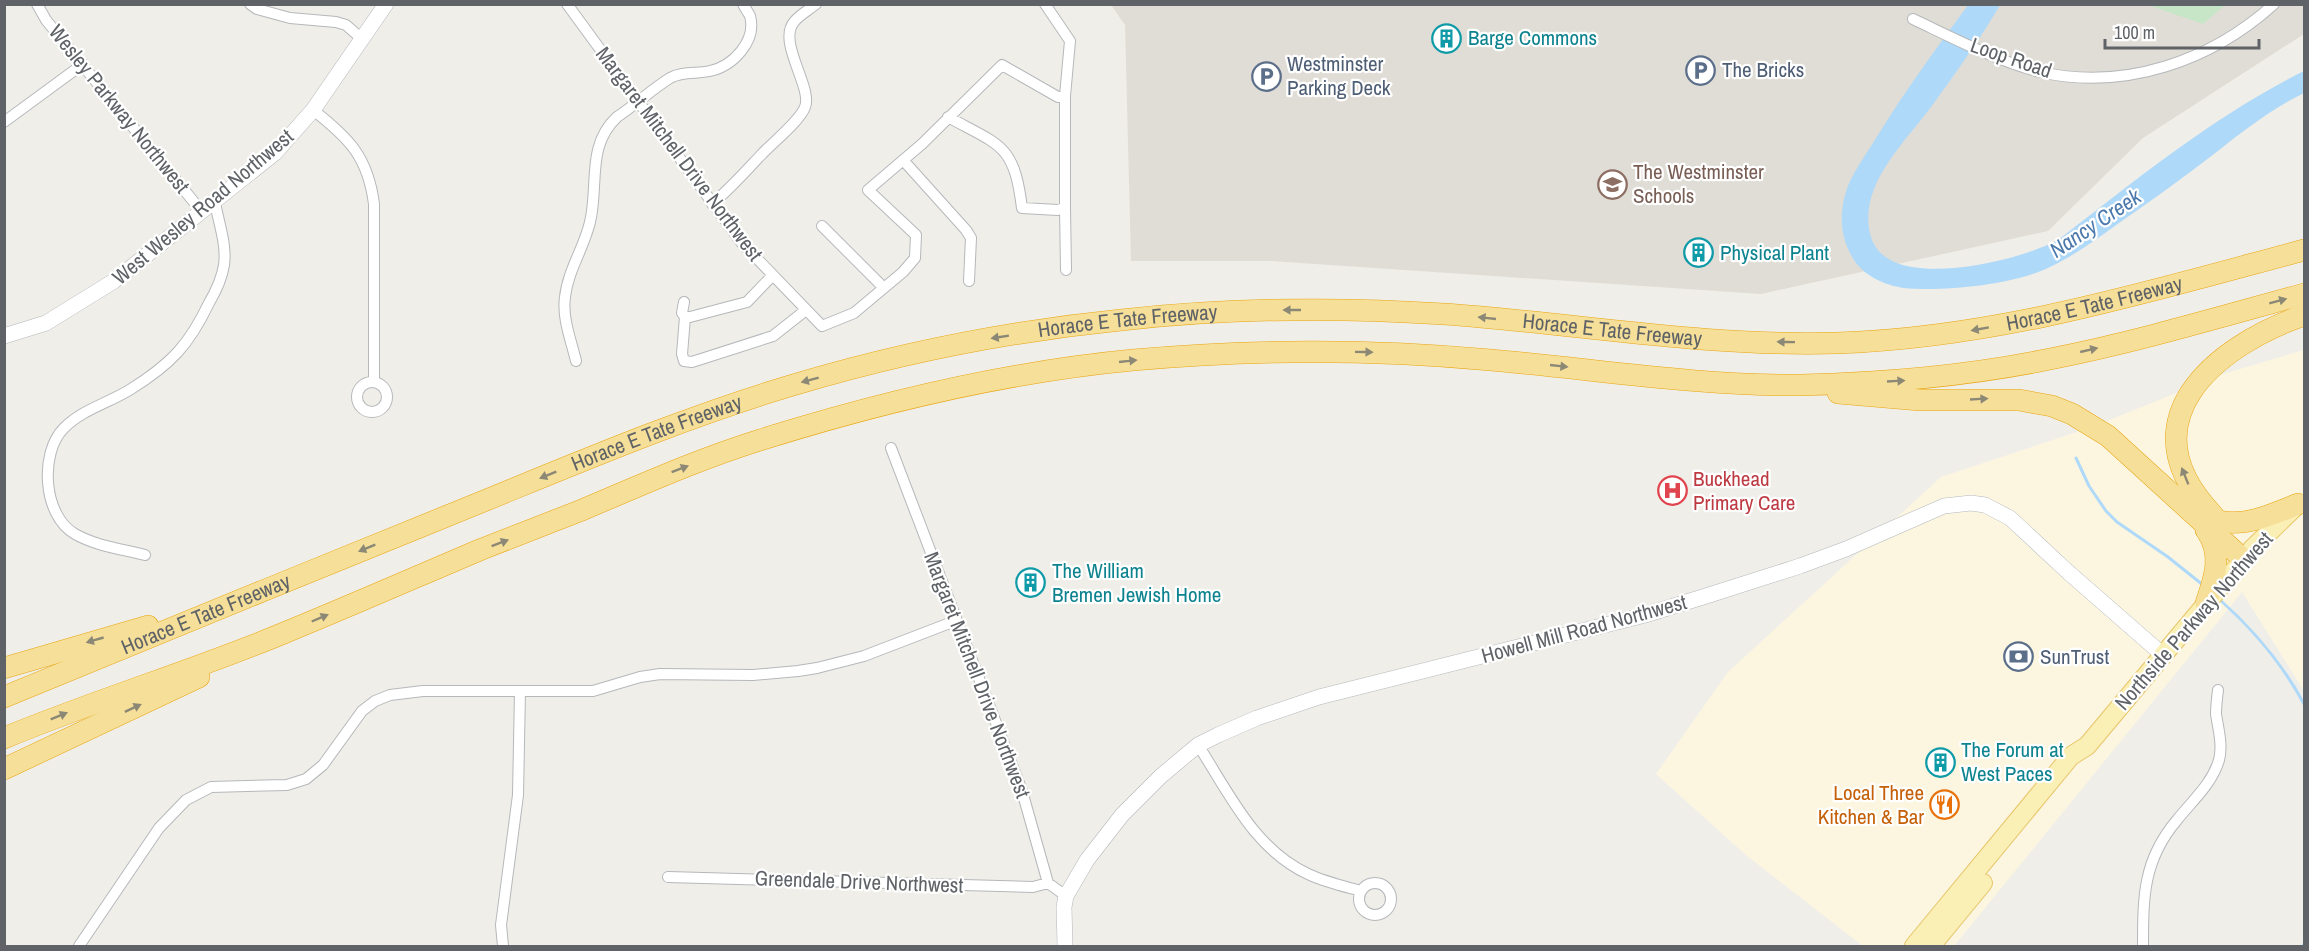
<svg xmlns="http://www.w3.org/2000/svg" width="2309" height="951" font-family="'Archivo Narrow',sans-serif">
	<style>
		.commercial { fill: #fcf6e1 }
		.education { fill: #e0ddd6 }
		.green { fill: #c7e6c7 }
		.water { fill: #afd9f9 }
		.lines { fill: none; stroke-linecap: round; stroke-linejoin: round }
		.stream { stroke: #afd9f9; stroke-width: 3 }
		.street-casing { stroke: #b5b8bb; stroke-width: 12 }
		.secondary-casing { stroke: #b4b7bb; stroke-width: 16 }
		.primary-casing { stroke: #e8c569; stroke-width: 20 }
		.highway-casing { stroke: #e8a610; stroke-width: 22 }
		.street { stroke: #fff; stroke-width: 10 }
		.secondary { stroke: #fff; stroke-width: 15 }
		.primary { stroke: #faefb4; stroke-width: 18 }
		.highway { stroke: #f6df99; stroke-width: 21 }
		.oneway { fill: #8c8876 }
		.labels { text-anchor: middle; stroke-width: 4.5; stroke-linejoin: round; paint-order: stroke }
		.culture-label { font-size: 21px; fill: #0d838f; stroke: #fff; text-anchor: start }
		.street-label { font-size: 21px; fill: #5f6367; stroke: #fff }
		.service-label { font-size: 21px; fill: #4e5e75; stroke: #fff; text-anchor: start }
		.education-label { font-size: 21px; fill: #785e54; stroke: #fff; text-anchor: start }
		.health-label { font-size: 21px; fill: #be3a42; stroke: #fff; text-anchor: start }
		.food-label { font-size: 21px; fill: #c56008; stroke: #fff; text-anchor: end }
		.water-label { font-size: 22px; font-style: italic; fill: #4b79ac; stroke: #fff }
	</style>
	<rect width="100%" height="100%" fill="#f0eee8"/>
	<path class="commercial" d="M2304 350V691L2242 592 1954 946H1863L1746 855 1656 774 1728 672 1941 477 2095 426 2223 374Z"/>
	<path class="education" d="M2304 4V34L2143 138 2048 231 1761 294 1271 261H1131L1125 25 1111 5Z"/>
	<path class="green" d="M2148 5 2225 4V5L2203 24Z"/>
	<path class="water" d="M1968 5H2000C1980 39 1957 71 1934 103 1907 141 1856 185 1871 237 1877 256 1894 264 1912 267 1953 274 2021 259 2058 240 2137 179 2214 116 2304 71V93C2271 109 2243 131 2214 154 2183 178 2151 201 2119 223 2097 239 2075 255 2050 267 2014 285 1943 292 1903 288 1885 285 1864 276 1854 260 1841 240 1839 217 1845 195 1850 176 1863 159 1873 143 1902 95 1935 50 1968 5Z"/>
	<g class="lines">
		<path class="stream" d="M2076 458 2089 486 2106 511 2117 522 2168 557 2203 585
			M2219 599C2254 630 2282 663 2304 704
			M2303 946 2304 944"/>
		<defs>
			<path id="street" d="M37 4 46 20 202 212
				M250 4 257 9 290 18 336 22 346 25 362 39
				M567 4 741 242 822 326 854 313 903 272 915 258 916 235 868 190 922 144 1002 65 1058 97 1065 96 1070 41 1045 4
				M1913 19C1953 38 1997 61 2040 72 2125 91 2211 61 2274 4
				M313 110C349 138 368 157 374 204V381
				M948 117C1001 146 1014 144 1022 208L1058 210 1065 207V96
				M4 122 83 64
				M903 160 966 230 971 238 969 281
				M712 204C730 189 745 172 761 155 772 143 800 121 805 107 813 88 777 42 794 22 799 15 809 10 816 4
				M1065 207 1066 270
				M822 226 884 288
				M684 302 682 313 685 317H690L747 302 772 276
				M685 317 682 354 684 361 692 362 773 336 806 310
				M576 361C571 340 562 318 565 297 568 270 584 248 590 222 599 185 586 146 617 117 635 105 651 90 670 78 682 71 697 74 710 71 733 66 757 41 750 16 748 12 745 8 743 4
				M357 397a15 15 0 1 1 30 0a15 15 0 1 1-30 0Z
				M891 448 1022 791 1048 883 1066 896
				M145 555C122 549 96 546 75 534 43 516 39 453 64 428 83 409 109 403 131 389 171 364 189 345 209 303 216 291 222 278 224 265 227 244 218 221 215 202
				M1198 745C1229 793 1254 849 1308 874 1325 882 1343 886 1361 891
				M668 877 1033 887 1048 883
				M1359 899a16 16 0 1 1 32 0a16 16 0 1 1-32 0Z
				M79 946 159 828 186 800 211 787 287 785 306 779 323 765 362 711 375 701 390 695 423 691H593L640 677 660 674 753 675 798 671 817 668 864 656 955 621
				M503 946 501 925 518 795 520 691
				M2143 946C2143 897 2143 860 2177 820 2192 801 2212 784 2219 760 2223 745 2218 728 2216 714 2216 706 2217 698 2218 690"/>
			<path id="secondary" d="M4 336 46 323 114 281 275 153 313 110 386 4
				M1065 946 1064 907 1066 896 1087 860 1122 815 1161 776 1198 745 1218 735 1257 718 1319 697 1645 615 1706 596 1800 566 1846 549 1944 506 1971 503 1985 505 2010 518 2068 572 2163 655"/>
			<path id="primary" d="M1914 946 2071 756 2087 746 2252 549 2295 507
				M1931 946 1983 883"/>
			<g id="highway">
				<path d="M1838 393 1920 400H2019L2052 406 2072 414 2108 436 2243 559"/>
				<path d="M2213 515C2124 422 2213 347 2304 315"/>
				<path d="M2219 521C2246 527 2273 514 2298 504"/>
				<path d="M2206 530C2223 554 2215 577 2206 603"/>
				<path d="M4 668 148 626"/>
				<path id="s1" d="M4 697C152 636 299 576 447 516 561 470 675 420 793 385 900 353 1011 331 1121 320 1228 308 1336 307 1444 314 1574 323 1705 347 1837 343 1997 338 2151 291 2304 250"/>
				<path d="M4 738C96 700 192 671 284 633 350 606 416 577 482 549 515 536 549 523 582 510 641 485 699 459 760 440 881 402 1006 372 1133 360 1252 349 1372 349 1491 360 1594 369 1698 386 1801 385 1885 383 1968 376 2050 359 2136 342 2220 317 2304 294"/>
				<path d="M4 769 199 677"/>
			</g>
		</defs>
		<use href="#street" class="street-casing"/>
		<use href="#secondary" class="secondary-casing"/>
		<use href="#primary" class="primary-casing"/>
		<use href="#highway" class="highway-casing"/>
		<use href="#street" class="street"/>
		<use href="#secondary" class="secondary"/>
		<use href="#primary" class="primary"/>
		<use href="#highway" class="highway"/>
	</g>
	<defs><path id="oneway-solid" d="M-6-.8H1V-3.2L6.5 0L1 3.2V.8H-6Z" transform="scale(1.5)"/></defs>
	<g class="oneway">
		<use href="#oneway-solid" transform="translate(2278 301) rotate(-15)"/>
		<use href="#oneway-solid" transform="translate(1292 310) rotate(180)"/>
		<use href="#oneway-solid" transform="translate(1487 318) rotate(-174)"/>
		<use href="#oneway-solid" transform="translate(1980 329) rotate(170)"/>
		<use href="#oneway-solid" transform="translate(1000 337) rotate(171)"/>
		<use href="#oneway-solid" transform="translate(1786 342) rotate(-179)"/>
		<use href="#oneway-solid" transform="translate(2089 350) rotate(-13)"/>
		<use href="#oneway-solid" transform="translate(1364 352) rotate(1)"/>
		<use href="#oneway-solid" transform="translate(1128 361) rotate(-6)"/>
		<use href="#oneway-solid" transform="translate(1559 366) rotate(6)"/>
		<use href="#oneway-solid" transform="translate(810 380) rotate(165)"/>
		<use href="#oneway-solid" transform="translate(1896 381) rotate(-3)"/>
		<use href="#oneway-solid" transform="translate(1979 399) rotate(-3)"/>
		<use href="#oneway-solid" transform="translate(680 469) rotate(-21)"/>
		<use href="#oneway-solid" transform="translate(548 475) rotate(158)"/>
		<use href="#oneway-solid" transform="translate(2185 476) rotate(-112)"/>
		<use href="#oneway-solid" transform="translate(500 543) rotate(-21)"/>
		<use href="#oneway-solid" transform="translate(367 548) rotate(158)"/>
		<use href="#oneway-solid" transform="translate(320 618) rotate(-23)"/>
		<use href="#oneway-solid" transform="translate(95 640) rotate(164)"/>
		<use href="#oneway-solid" transform="translate(133 708) rotate(-25)"/>
		<use href="#oneway-solid" transform="translate(59 716) rotate(-22)"/>
	</g>
	<defs>
		<symbol id="building-ring" viewBox="-11 -11 22 22"><circle r="9.5" fill="#fff" stroke="#0f9aa8" stroke-width="1.5"/><path d="M-4-6H4V6H1V3H-1V6H-4ZM-2.5-4.3h1.7v1.8h-1.7ZM.8-4.3h1.7v1.8H.8ZM-2.5-1h1.7V.8h-1.7ZM.8-1h1.7V.8H.8Z" fill="#0f9aa8"/></symbol>
		<symbol id="parking-ring" viewBox="-11 -11 22 22"><circle r="9.5" fill="#fff" stroke="#5c6f8a" stroke-width="1.5"/><path d="M-3.5-5.5H1a3.5 3.5 0 0 1 0 7H-1V5.5H-3.5ZM-1-3.4V-.6H.8a1.4 1.4 0 0 0 0-2.8Z" fill="#5c6f8a"/></symbol>
		<symbol id="school-ring" viewBox="-11 -11 22 22"><circle r="9.5" fill="#fff" stroke="#8d6e63" stroke-width="1.5"/><path d="M0-5L7-2L0 1L-7-2ZM-4 1L0 2.5L4 1V4Q0 6-4 4Z" fill="#8d6e63"/></symbol>
		<symbol id="hospital-ring" viewBox="-11 -11 22 22"><circle r="9.5" fill="#fff" stroke="#e0444e" stroke-width="1.5"/><path d="M-5-5h3v3.5h4V-5h3V5h-3V1.5h-4V5h-3Z" fill="#e0444e"/></symbol>
		<symbol id="bank-ring" viewBox="-11 -11 22 22"><circle r="9.5" fill="#fff" stroke="#5c6f8a" stroke-width="1.5"/><path d="M-6-4H6V4H-6ZM0-2.3a2.3 2.3 0 1 0 0 4.6a2.3 2.3 0 1 0 0-4.6Z" fill="#5c6f8a"/></symbol>
		<symbol id="restaurant-ring" viewBox="-11 -11 22 22"><circle r="9.5" fill="#fff" stroke="#e8710a" stroke-width="1.5"/><path d="M-5-6h1v4h1v-4h1v4h1v-4h1v5L-1.5 .5V6h-2V.5L-5-1ZM5-6V6H3V1.5H1.5Q1.5-4 5-6Z" fill="#e8710a"/></symbol>
	</defs>
	<g fill-rule="evenodd">
		<use href="#building-ring" x="1430" y="22" width="33" height="33"/>
		<use href="#parking-ring" x="1684" y="54" width="33" height="33"/>
		<use href="#parking-ring" x="1250" y="60" width="33" height="33"/>
		<use href="#school-ring" x="1596" y="168" width="33" height="33"/>
		<use href="#building-ring" x="1682" y="236" width="33" height="33"/>
		<use href="#hospital-ring" x="1656" y="474" width="33" height="33"/>
		<use href="#building-ring" x="1014" y="566" width="33" height="33"/>
		<use href="#bank-ring" x="2002" y="640" width="33" height="33"/>
		<use href="#building-ring" x="1924" y="746" width="33" height="33"/>
		<use href="#restaurant-ring" x="1928" y="788" width="33" height="33"/>
	</g>
	<g class="labels">
		<g class="culture-label">
			<text x="1468" y="45">Barge Commons</text>
			<text x="1720" y="260">Physical Plant</text>
			<text x="1052" y="578">The William<tspan x="1052" dy="24">Bremen Jewish Home</tspan></text>
			<text x="1961" y="757">The Forum at<tspan x="1961" dy="24">West Paces</tspan></text>
		</g>
		<g class="street-label">
			<text transform="translate(2011 58) rotate(19)" y="7">Loop Road</text>
			<text transform="translate(119 109) rotate(51)" y="7">Wesley Parkway Northwest</text>
			<text transform="translate(679 154) rotate(53)" y="7">Margaret Mitchell Drive Northwest</text>
			<text transform="translate(203 207) rotate(-40)" y="7">West Wesley Road Northwest</text>
			<text dy="7" stroke="none"><textPath href="#s1" startOffset="2162">Horace E Tate Freeway</textPath></text>
			<text dy="7" stroke="none"><textPath href="#s1" startOffset="1190">Horace E Tate Freeway</textPath></text>
			<text dy="7" stroke="none"><textPath href="#s1" startOffset="1676">Horace E Tate Freeway</textPath></text>
			<text dy="7" stroke="none"><textPath href="#s1" startOffset="704">Horace E Tate Freeway</textPath></text>
			<text dy="7" stroke="none"><textPath href="#s1" startOffset="218">Horace E Tate Freeway</textPath></text>
			<text transform="translate(2194 621) rotate(-49)" y="7">Northside Parkway Northwest</text>
			<text transform="translate(1584 629) rotate(-15)" y="7">Howell Mill Road Northwest</text>
			<text transform="translate(977 675) rotate(69)" y="7">Margaret Mitchell Drive Northwest</text>
			<text transform="translate(859 882) rotate(2)" y="7">Greendale Drive Northwest</text>
		</g>
		<g class="service-label">
			<text x="1287" y="71">Westminster<tspan x="1287" dy="24">Parking Deck</tspan></text>
			<text x="1722" y="77">The Bricks</text>
			<text x="2040" y="664">SunTrust</text>
		</g>
		<g class="education-label">
			<text x="1633" y="179">The Westminster<tspan x="1633" dy="24">Schools</tspan></text>
		</g>
		<g class="health-label">
			<text x="1693" y="486">Buckhead<tspan x="1693" dy="24">Primary Care</tspan></text>
		</g>
		<g class="food-label">
			<text x="1924" y="800">Local Three<tspan x="1924" dy="24">Kitchen &amp; Bar</tspan></text>
		</g>
		<g class="water-label">
			<text transform="translate(2095 223) rotate(-34)" y="8">Nancy Creek</text>
		</g>
	</g>
	<rect width="2309" height="951" fill="none" stroke="#5f6367" stroke-width="12"/>
	<path d="M2105 39v9h154v-9" fill="none" stroke="#5f6367" stroke-width="3"/>
	<text x="2114" y="39" font-size="18" fill="#5f6367" stroke="#ffffff" stroke-width="4.5" paint-order="stroke">100 m</text>
</svg>
